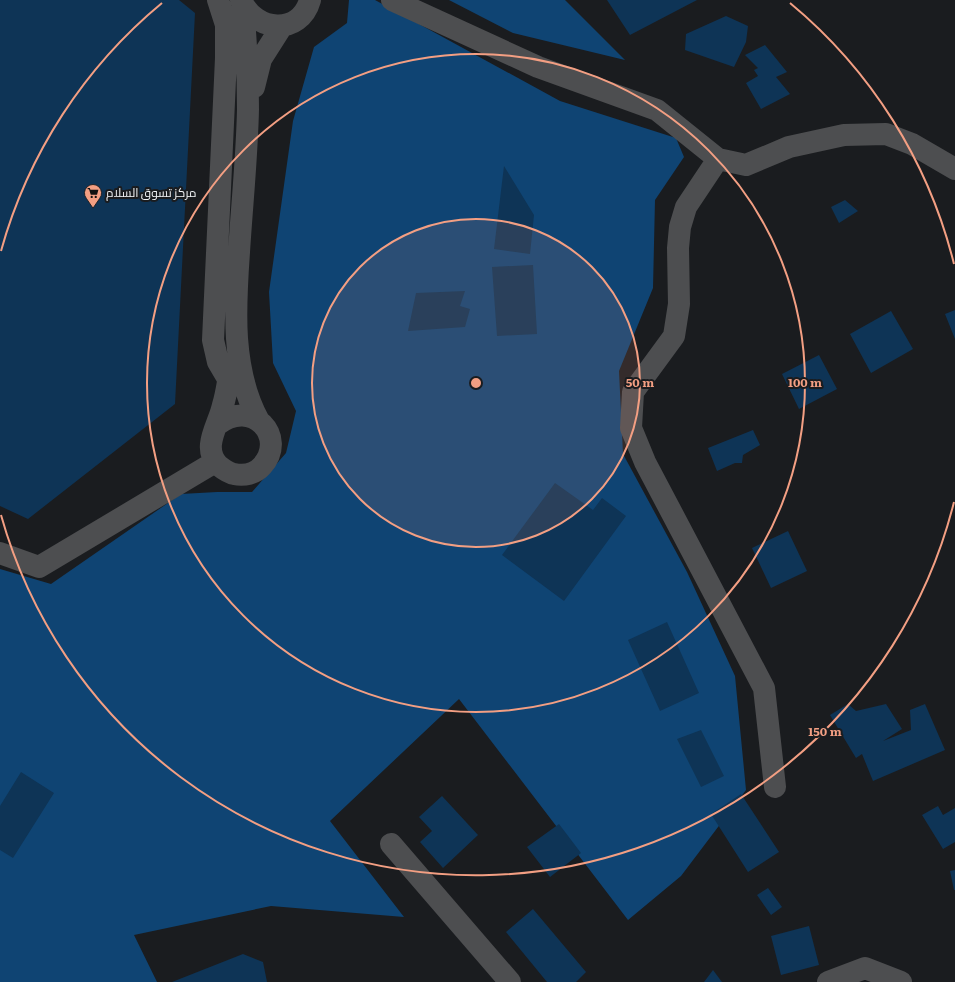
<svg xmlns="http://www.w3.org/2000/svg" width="955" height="982" font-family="Literata,Cairo,serif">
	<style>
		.green { fill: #0f4473 }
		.building { fill: #0e3456 }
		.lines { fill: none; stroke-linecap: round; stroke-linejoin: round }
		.minor { stroke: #4d4e50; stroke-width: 22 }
		.ring { fill: none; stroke: #f39f83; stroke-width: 2 }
		.labels { text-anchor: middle; stroke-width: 4; stroke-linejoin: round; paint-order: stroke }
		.poi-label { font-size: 12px; fill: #f2f4f6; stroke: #1a1c1f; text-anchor: start }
		.centre { fill: #f39f83; stroke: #1a1c1f; stroke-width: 2 }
		.ring-label { font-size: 12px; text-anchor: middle; font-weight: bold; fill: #f39f83; stroke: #1a1c1f; stroke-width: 4; stroke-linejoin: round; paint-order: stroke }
	</style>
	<rect width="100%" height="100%" fill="#1a1c1f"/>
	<path class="green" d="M349 0H375L560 101 676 138 684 157 655 200 653 288 619 371 623 454 687 572 735 676 746 790 681 876 628 920 459 699 330 821 404 917 271 906 134 935 157 982H0V569L51 584 181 494 217 492H252L286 453 296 411 273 363 269 292 293 121 314 47 347 23Z
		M449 0H565L625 60 513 33Z"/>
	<path class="building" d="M0 0H179L195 13 175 404 28 519 0 506Z
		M607 0H697L630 35Z
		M726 16 748 26 746 42 734 67 685 50 686 34Z
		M765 45 787 72 776 77 790 94 761 109 746 83 758 76 754 70 758 68 745 55Z
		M504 166 534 215 530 254 494 249Z
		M845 200 858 211 839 223 831 207Z
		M533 265 537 334 497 336 492 267Z
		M465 291 460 306 470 309 465 327 408 331 416 293Z
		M955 310V339L945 314Z
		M891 311 913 349 871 373 850 334Z
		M819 355 837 389 799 409 782 374Z
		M753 430 760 445 743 455 742 463H735L717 471 708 448Z
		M555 483 593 510 602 498 626 516 564 601 502 555Z
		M788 531 807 571 771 588 752 548Z
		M667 622 699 693 660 711 628 640Z
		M848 704 856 711 886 704 902 729 883 741 911 730 910 710 925 704 945 750 873 781 862 754 856 758 830 715Z
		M701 730 724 776 701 787 677 739Z
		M21 772 54 793 13 858 0 850V806Z
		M741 794 779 852 748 872 711 814Z
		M442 796 478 835 443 868 420 842 432 831 419 817Z
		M938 806 943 815 955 808V842L943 849 922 815Z
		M559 824 581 853 550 877 527 847Z
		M955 870V890H954L950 871Z
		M768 888 782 907 771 915 757 895Z
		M533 909 586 972 576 982H547L506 932Z
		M809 926 819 965 781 975 771 936Z
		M243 954 263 962 267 982H172Z
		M713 970 722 982H704Z"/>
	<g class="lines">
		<path class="minor" d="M218 0 226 25V58L213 340 218 362 228 379
			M241 0C255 32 300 36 310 0
			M392 0 538 67 657 110 718 159 746 165 789 147 844 135 886 134 912 144 955 169
			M242 1C246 36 248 73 248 109 247 157 242 204 239 252 235 308 231 370 259 421
			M254 87 261 59 282 26
			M718 159 686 207 680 227 678 248 679 304 674 336 633 392 631 428 645 462 764 688 775 787
			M217 425C252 397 288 437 262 466 255 474 244 476 234 474 228 473 223 469 218 465 201 447 219 425 223 405 227 392 228 379 231 366
			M0 553 39 567 215 462
			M391 844 510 982
			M828 982 865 968 901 982"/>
	</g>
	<circle cx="476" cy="383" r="164" fill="#f39f83" fill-opacity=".12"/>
	<g class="ring">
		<circle cx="476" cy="383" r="164"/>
		<circle cx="476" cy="383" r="329"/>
		<path d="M954 502A493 493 0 0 1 1 515M1 251A493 493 0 0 1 162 3M790 3A493 493 0 0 1 954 264"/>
	</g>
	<defs>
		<symbol id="supermarket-pin" viewBox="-11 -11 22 30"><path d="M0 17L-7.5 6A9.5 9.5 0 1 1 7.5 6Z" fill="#f39f83" stroke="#1a1c1f"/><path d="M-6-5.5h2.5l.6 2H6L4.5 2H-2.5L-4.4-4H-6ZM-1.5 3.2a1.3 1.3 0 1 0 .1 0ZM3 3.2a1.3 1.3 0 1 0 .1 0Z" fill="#111"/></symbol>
	</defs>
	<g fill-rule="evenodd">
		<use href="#supermarket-pin" x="83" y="183" width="20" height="27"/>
	</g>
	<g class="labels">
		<g class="poi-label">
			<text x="106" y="197">مركز تسوق السلام</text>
		</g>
	</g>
	<circle cx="476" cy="383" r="6" class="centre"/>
	<g class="ring-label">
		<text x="640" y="387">50 m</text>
		<text x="805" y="387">100 m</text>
		<text x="825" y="736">150 m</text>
	</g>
</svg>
